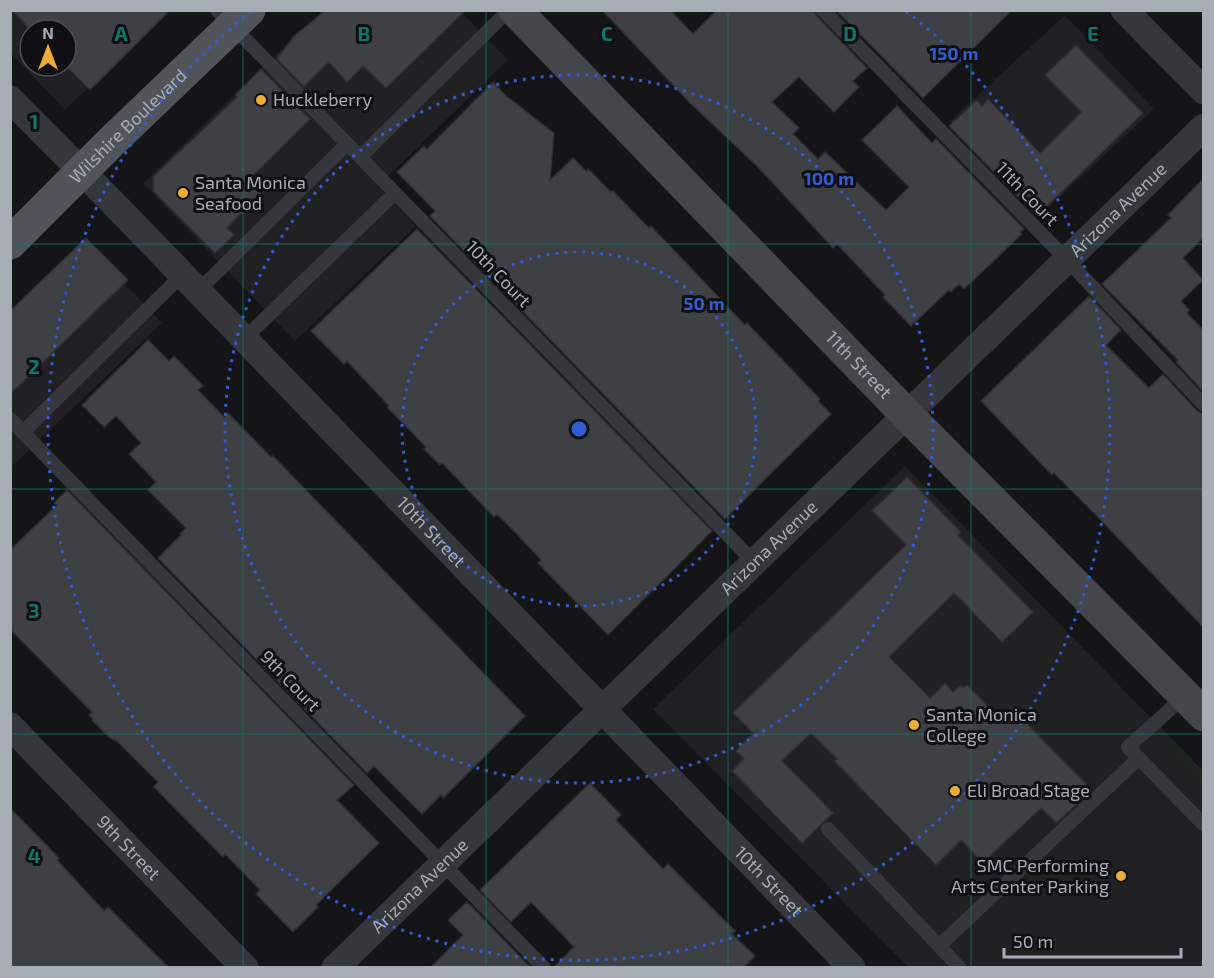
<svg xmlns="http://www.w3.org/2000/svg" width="1214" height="978" font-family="'Exo 2',sans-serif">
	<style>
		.built { fill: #212124; fill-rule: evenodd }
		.green { fill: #1d251e }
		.building { fill: #3f4044; stroke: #2f2f33; stroke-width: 1.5 }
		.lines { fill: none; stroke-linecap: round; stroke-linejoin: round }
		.lane { stroke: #36373c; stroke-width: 14 }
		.street { stroke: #36373c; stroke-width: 27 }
		.secondary { stroke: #44464c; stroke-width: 33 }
		.primary { stroke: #52545b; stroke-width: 33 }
		.grid { fill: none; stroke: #0f766e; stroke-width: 1.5; stroke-opacity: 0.55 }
		.ring { fill: none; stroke: #325cd3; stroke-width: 3; stroke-dasharray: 3 6 }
		.poi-dot { fill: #efad35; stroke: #101012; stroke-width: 2 }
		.labels { text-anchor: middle; stroke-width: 6; stroke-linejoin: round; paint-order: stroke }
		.poi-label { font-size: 18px; fill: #a7acb7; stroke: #101012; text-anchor: start }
		.street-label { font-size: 18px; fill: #a7acb7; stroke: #101012 }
		.grid-label { font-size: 20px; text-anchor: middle; font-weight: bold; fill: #0f766e; stroke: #101012; stroke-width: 6; stroke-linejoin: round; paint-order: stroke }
		.centre { fill: #325cd3; stroke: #101012; stroke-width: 3 }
		.ring-label { font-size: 18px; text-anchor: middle; font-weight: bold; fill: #325cd3; stroke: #101012; stroke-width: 6; stroke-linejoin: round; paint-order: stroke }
	</style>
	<rect width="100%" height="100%" fill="#151517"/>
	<path class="built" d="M11 11H167L65 110 11 53ZM30 30H66V66H30Z
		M322 11H460L508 60 378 186 416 226 295 341 143 183Z
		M1065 15 1154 109 1038 217 949 122Z
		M84 241 162 323 11 467V311Z
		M905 466 1203 771V967H908L653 709Z"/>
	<path class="green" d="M1174 741 1203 771V784L1168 749Z"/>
	<path class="building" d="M12 10H170L90 90 66 66V30H31Z
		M326 10H466L386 88 363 66 347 82 329 62 304 87 277 59 294 36Z
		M602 10H670L693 34 717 10H814L817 16 867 68 853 81 859 87 834 112 799 77 772 102 799 128 793 134 818 159 825 152 886 210 909 187 862 140 897 106 932 143 936 139 1024 229 1020 232 1022 234 964 289 959 284 951 292 949 290 911 326 883 297 885 295 837 244 833 248 757 166 690 103Z
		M836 10H1012L923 98Z
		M1076 45 1143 113 1037 216 949 126 977 100 982 106 988 99 1040 153 1081 112 1045 75Z
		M261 69 310 119 247 181 261 194 227 228 234 235 215 253 153 191V177L237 97 235 95Z
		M493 82 505 95 554 133 550 180 573 158 587 172 588 169 611 192 613 191 649 228 651 226 745 325 747 323 820 399 818 401 831 414 725 519 430 216 435 211 397 172 424 146 427 149Z
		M1203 179V238L1183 258 1203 280 1181 301 1189 310 1187 313 1203 330V391L1176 362 1178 360 1102 284 1171 218 1168 215Z
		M417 229 712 531 608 635 538 563 541 560 516 533 497 514 494 517 442 463 440 465 424 449 426 447 387 407 389 406 347 361 344 364 311 331Z
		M86 238 128 280 10 394V311Z
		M1089 296 1121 330 1106 345 1149 388 1163 374 1197 411 1203 414V627L1097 516 1054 473 1052 475 981 401Z
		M148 340 169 361 174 356 203 386 198 390 224 417 228 413 271 457 273 456 525 716 443 798 441 795 422 814 374 766 367 773 158 558 181 535 180 534 186 528 148 490 156 482 129 454 141 443 116 416 104 427 82 405Z
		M907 477 961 532 958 535 1033 612 1002 642 954 593 889 657 930 698 945 683 953 692 961 685 963 688 967 685 999 718 1011 707 1092 790 1056 823 1041 808 983 863 961 840 936 865 834 761 837 759 811 733 782 761 833 813 802 843 732 771 744 759 736 751 753 733 733 713 906 545 872 511Z
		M67 490 354 785 337 800 379 843 316 905 318 907 293 932 256 894 260 890 225 854 223 857 154 787 158 782 115 739 114 740 110 738 92 720 93 719 89 715 92 712 10 629V550L57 505 54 503Z
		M590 783 621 815 616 820 663 869 668 864 735 931 732 934 755 956 743 968H553L574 947 531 902 511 922 480 890Z
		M10 808 55 854 59 859 57 860 104 911 108 907 169 968H10Z
		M467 902 531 968H430L463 935 448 920Z"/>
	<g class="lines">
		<path class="lane" d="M217 10 754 562
			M823 10 1067 260 1204 405
			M360 157 509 10
			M198 291 347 144
			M244 339 395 193
			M10 419 544 968
			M23 432 182 275
			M1185 696 1128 747 1204 825
			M828 829 960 968
			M939 946 1139 758"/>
		<g class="street">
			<path d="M1124 10 1204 91"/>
			<path id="s1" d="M10 99 117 207 852 968"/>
			<path id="s2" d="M10 726 245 968"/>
			<path id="s3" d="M335 968 1204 127"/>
		</g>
		<path class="secondary" id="s4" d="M515 10 906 414 1204 715"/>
		<path class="primary" id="s5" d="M10 243 110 143 249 10"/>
	</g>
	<path class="grid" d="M243 10V968M486 10V968M728 10V968M971 10V968M10 244H1204M10 489H1204M10 734H1204"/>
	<g class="ring">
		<circle cx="579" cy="429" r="177"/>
		<circle cx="579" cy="429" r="354"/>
		<path d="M906 11A531 531 0 1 1 252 11"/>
	</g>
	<g class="poi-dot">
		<circle cx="261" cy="100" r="6"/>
		<circle cx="183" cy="193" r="6"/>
		<circle cx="914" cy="725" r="6"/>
		<circle cx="955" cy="791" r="6"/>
		<circle cx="1121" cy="876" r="6"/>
	</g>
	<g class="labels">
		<g class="poi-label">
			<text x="273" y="106">Huckleberry</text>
			<text x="195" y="189">Santa Monica<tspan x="195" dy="21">Seafood</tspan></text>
			<text x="926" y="721">Santa Monica<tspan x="926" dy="21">College</tspan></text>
			<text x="967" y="797">Eli Broad Stage</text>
			<text x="1109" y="872" text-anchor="end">SMC Performing<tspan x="1109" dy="21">Arts Center Parking</tspan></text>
		</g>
		<g class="street-label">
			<text dy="6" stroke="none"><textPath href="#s5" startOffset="166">Wilshire Boulevard</textPath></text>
			<text transform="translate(1027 194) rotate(46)" y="6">11th Court</text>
			<text dy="6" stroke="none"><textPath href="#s3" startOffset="1090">Arizona Avenue</textPath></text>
			<text transform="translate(498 274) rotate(46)" y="6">10th Court</text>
			<text dy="6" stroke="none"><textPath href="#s4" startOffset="494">11th Street</textPath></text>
			<text dy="6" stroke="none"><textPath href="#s1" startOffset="604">10th Street</textPath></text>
			<text dy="6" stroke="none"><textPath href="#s3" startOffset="604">Arizona Avenue</textPath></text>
			<text transform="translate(290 681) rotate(46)" y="6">9th Court</text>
			<text dy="6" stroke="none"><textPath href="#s2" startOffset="170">9th Street</textPath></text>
			<text dy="6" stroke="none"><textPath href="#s1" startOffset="1090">10th Street</textPath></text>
			<text dy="6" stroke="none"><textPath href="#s3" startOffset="118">Arizona Avenue</textPath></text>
		</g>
	</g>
	<g class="grid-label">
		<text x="121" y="41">A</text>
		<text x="364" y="41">B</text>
		<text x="607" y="41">C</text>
		<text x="850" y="41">D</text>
		<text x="1093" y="41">E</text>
		<text x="34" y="129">1</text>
		<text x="34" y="374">2</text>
		<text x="34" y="618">3</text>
		<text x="34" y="863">4</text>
	</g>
	<circle cx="579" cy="429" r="9" class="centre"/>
	<g class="ring-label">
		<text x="954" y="60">150 m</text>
		<text x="829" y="185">100 m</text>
		<text x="704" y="310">50 m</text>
	</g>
	<rect width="1214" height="978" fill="none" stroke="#a7acb7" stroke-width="24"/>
	<g transform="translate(48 48)"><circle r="28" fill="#101012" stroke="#4c4e54" stroke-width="1.5"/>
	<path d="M0-4.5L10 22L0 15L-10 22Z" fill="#efad35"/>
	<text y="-9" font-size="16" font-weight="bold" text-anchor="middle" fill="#a7acb7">N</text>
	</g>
	<path d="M1004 948v9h177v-9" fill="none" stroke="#a7acb7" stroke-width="3"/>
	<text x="1013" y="948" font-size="18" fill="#a7acb7" stroke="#101012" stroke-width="4.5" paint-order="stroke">50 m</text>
</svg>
